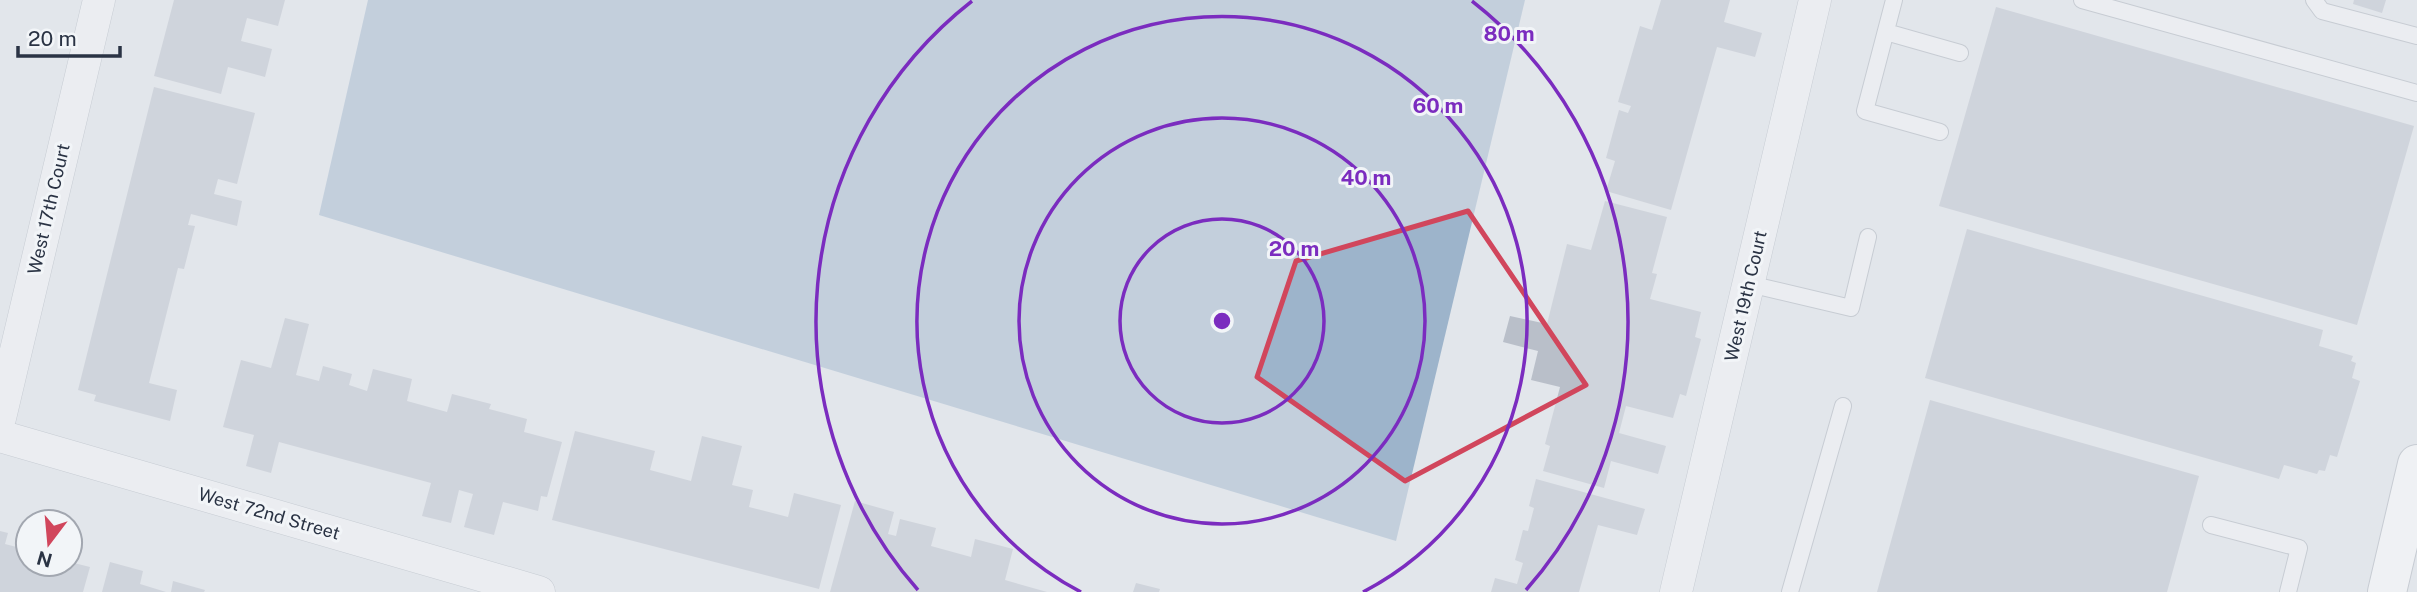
<svg xmlns="http://www.w3.org/2000/svg" width="2417" height="592" font-family="'Public Sans',sans-serif">
	<style>
		.water { fill: #9db4cb }
		.building { fill: #b9bfc9 }
		.lines { fill: none; stroke-linecap: round; stroke-linejoin: round }
		.lane-casing { stroke: #a7adb6; stroke-width: 18 }
		.street-casing { stroke: #a7adb6; stroke-width: 33 }
		.secondary-casing { stroke: #a7adb6; stroke-width: 40 }
		.lane { stroke: #f5f7f9; stroke-width: 16 }
		.street { stroke: #f5f7f9; stroke-width: 32 }
		.secondary { stroke: #fff; stroke-width: 38 }
		.marked { fill: none; stroke: #d1465c; stroke-width: 5; stroke-linejoin: round }
		.ring { fill: none; stroke: #7b2cbf; stroke-width: 3.5 }
		.labels { text-anchor: middle; stroke-width: 6; stroke-linejoin: round; paint-order: stroke }
		.street-label { font-size: 18px; fill: #2a3344; stroke: #f2f5f8 }
		.centre { fill: #7b2cbf; stroke: #f2f5f8; stroke-width: 3.5 }
		.ring-label { font-size: 21px; text-anchor: middle; font-weight: bold; fill: #7b2cbf; stroke: #f2f5f8; stroke-width: 6; stroke-linejoin: round; paint-order: stroke }
	</style>
	<rect width="100%" height="100%" fill="#e2e6eb"/>
	<path class="water" d="M368 0H1525L1396 541 319 215Z"/>
	<path class="building" d="M174 0H285L278 26 247 18 241 41 272 49 265 77 228 67 221 94 154 76Z
		M1661 0H1730L1724 22 1762 33 1755 57 1717 47 1671 210 1606 191 1615 161 1606 158 1619 110 1628 113 1631 106 1618 102 1640 26 1652 30Z
		M2354 0H2386L2382 13 2353 4Z
		M1996 7 2414 126 2357 325 1939 206Z
		M154 87 255 113 237 184 218 179 214 194 242 201 237 226 191 214 188 225 195 226 184 269 178 268 149 383 177 390 170 421 94 401 96 395 78 390Z
		M1605 201 1667 217 1652 273 1657 274 1650 299 1701 312 1695 337 1701 339 1686 396 1680 394 1673 418 1626 406 1619 433 1666 446 1658 474 1611 461 1604 488 1543 471 1550 446 1545 444 1560 387 1531 380 1538 351 1503 342 1510 316 1547 324 1567 244 1591 250Z
		M1967 229 2323 330 2319 346 2353 356 2351 361 2356 363 2352 378 2360 381 2337 457 2330 455 2325 471 2319 470 2317 474 2284 465 2279 479 1925 378Z
		M285 318 309 324 296 375 319 381 323 366 352 374 349 385 367 391 373 369 412 379 407 401 447 412 452 394 491 404 489 409 527 419 524 432 562 442 547 497 541 496 538 511 503 502 494 535 464 527 473 494 459 490 451 523 422 516 431 483 279 442 271 473 246 466 254 435 223 427 241 360 271 368Z
		M1930 400 2199 476 2167 592H1877Z
		M575 431 655 451 650 470 691 481 702 436 742 446 732 485 753 490 749 507 788 517 794 493 841 505 819 589 552 520Z
		M1536 479 1645 509 1637 535 1598 525 1579 592H1491L1495 578 1517 584 1523 563 1515 560 1523 530 1528 531 1534 508 1529 506Z
		M855 501 894 512 888 534 896 536 900 519 936 528 931 546 971 557 975 539 1013 549 1005 580 1047 592H830Z
		M0 531 8 533 5 544 28 550V564H70V562L90 567 83 592H0Z
		M110 562 143 571 140 584 166 592H102Z
		M173 581 205 590 204 592H171Z
		M1136 583 1160 589 1159 592H1133Z"/>
	<g class="lines">
		<defs>
			<path id="lane" d="M1894 0 1865 111 1940 132
				M2082 0 2417 93
				M2314 0 2322 11 2417 36
				M1886 32 1960 53
				M1749 284 1851 308 1868 237
				M2211 525 2299 548 2288 592
				M1790 592 1843 406"/>
			<path id="street" d="M0 418 99 0
				M0 436 539 592
				M1676 592 1815 0"/>
			<path id="secondary" d="M2387 592 2417 464"/>
		</defs>
		<use href="#lane" class="lane-casing"/>
		<use href="#street" class="street-casing"/>
		<use href="#secondary" class="secondary-casing"/>
		<use href="#lane" class="lane"/>
		<use href="#street" class="street"/>
		<use href="#secondary" class="secondary"/>
	</g>
	<path d="M0 0H2417V592H0ZM1468 211 1586 385 1405 481 1257 377 1296 261Z" fill="#e2e6eb" fill-opacity=".55" fill-rule="evenodd"/>
	<path class="marked" d="M1468 211 1586 385 1405 481 1257 377 1296 261Z"/>
	<g class="ring">
		<circle cx="1222" cy="321" r="102"/>
		<circle cx="1222" cy="321" r="203"/>
		<path d="M1081 592A305 305 0 1 1 1363 592"/>
		<path d="M918 590A406 406 0 0 1 972 1M1472 1A406 406 0 0 1 1526 590"/>
	</g>
	<g class="labels">
		<g class="street-label">
			<text transform="translate(49 209) rotate(-77)" y="6">West 17th Court</text>
			<text transform="translate(1746 296) rotate(-77)" y="6">West 19th Court</text>
			<text transform="translate(269 514) rotate(16)" y="6">West 72nd Street</text>
		</g>
	</g>
	<circle cx="1222" cy="321" r="10" class="centre"/>
	<g class="ring-label">
		<text x="1509" y="41">80 m</text>
		<text x="1438" y="113">60 m</text>
		<text x="1366" y="185">40 m</text>
		<text x="1294" y="256">20 m</text>
	</g>
	<g transform="translate(49 543) rotate(196)"><circle r="33" fill="#f2f5f8" stroke="#a2a7b0" stroke-width="2"/>
	<path d="M0-5L12 26L0 18L-12 26Z" fill="#d1465c"/>
	<text y="-10" font-size="19" font-weight="bold" text-anchor="middle" fill="#2a3344">N</text>
	</g>
	<path d="M18 46v10h102v-10" fill="none" stroke="#2a3344" stroke-width="3.5"/>
	<text x="28" y="46" font-size="21" fill="#2a3344" stroke="#f2f5f8" stroke-width="5" paint-order="stroke">20 m</text>
</svg>
